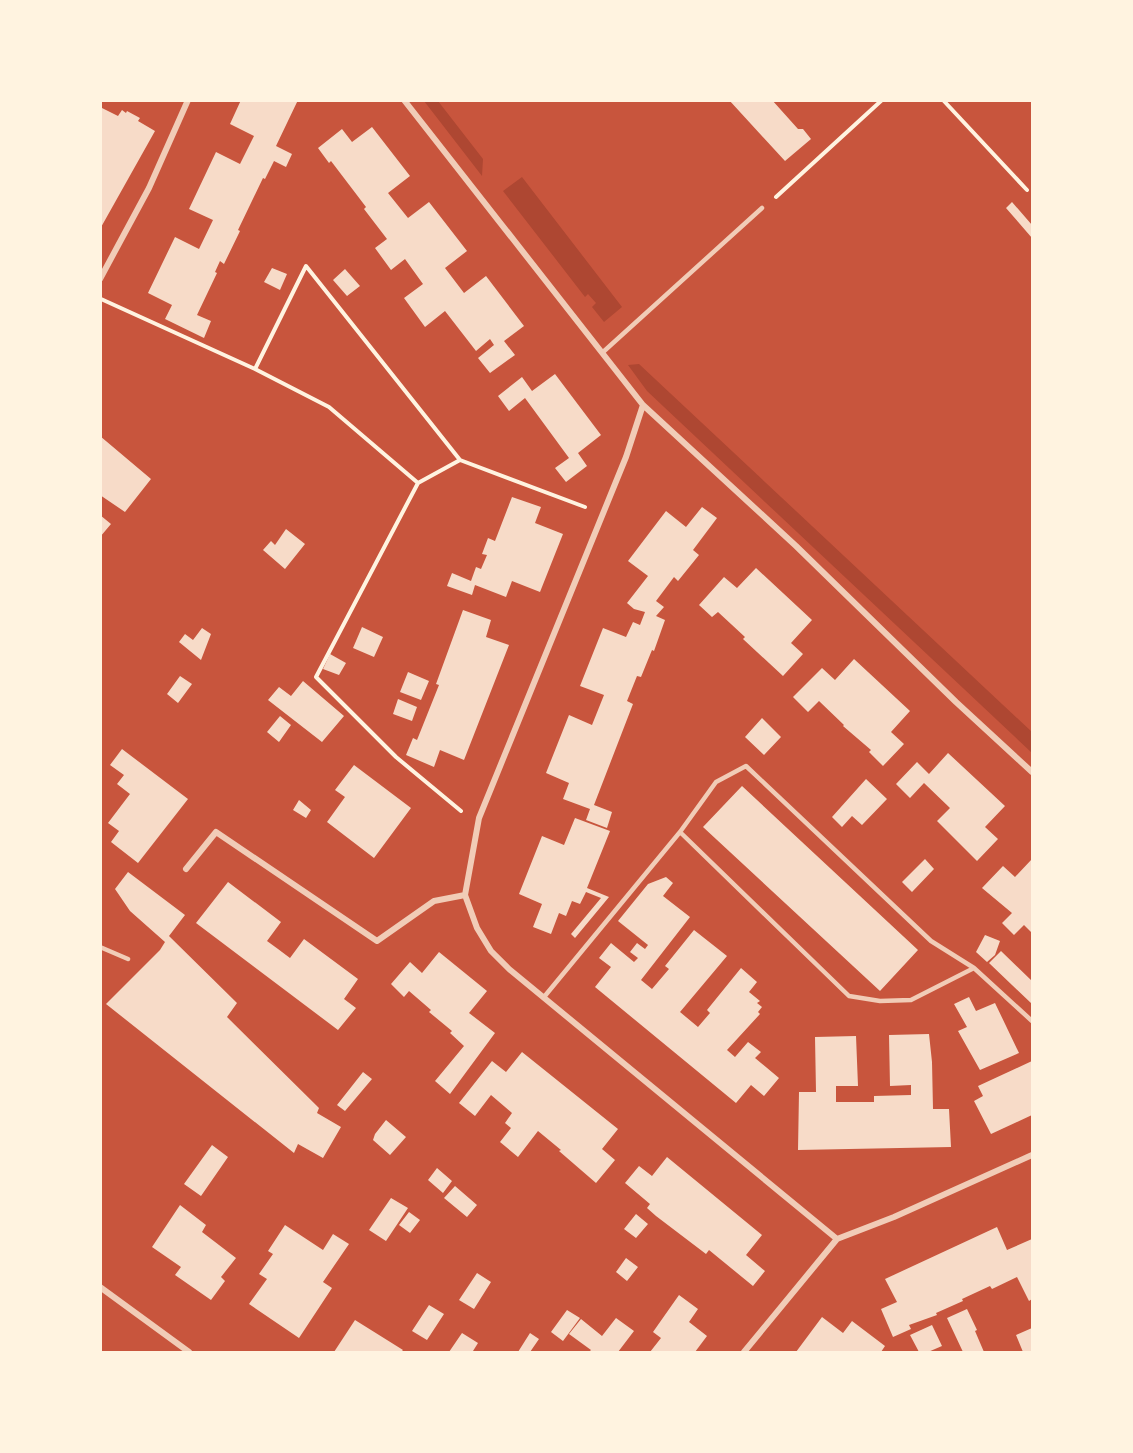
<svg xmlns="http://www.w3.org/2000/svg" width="1133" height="1453" font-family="'Alegreya Sans',sans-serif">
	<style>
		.green { fill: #ae4732 }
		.building { fill: #f7dbc8 }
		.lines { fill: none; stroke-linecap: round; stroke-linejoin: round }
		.path { stroke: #fff3e0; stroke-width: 4 }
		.service { stroke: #f1ccb7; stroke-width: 4.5 }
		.minor { stroke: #f1ccb7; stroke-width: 6 }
	</style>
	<rect width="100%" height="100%" fill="#c8553d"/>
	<path class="green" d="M424 101H438L483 159 482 176Z
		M522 177 622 307 604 322 592 307 596 303 588 294 585 297 503 191Z
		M639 364 1032 732V753L647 391 628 365Z"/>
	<path class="building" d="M241 100H298L276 146 292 154 286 167 274 161 265 179 263 178 238 230 240 231 224 264 220 261 215 272 217 273 197 315 211 321 204 338 165 319 172 305 148 293 175 237 199 249 213 220 189 209 216 152 240 164 254 136 230 124Z
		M729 100H772L798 129H803L811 139 785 161Z
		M100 107 118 116 122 110 126 113 127 111 140 118 138 121 155 131 100 229Z
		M372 127 410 176 388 193 408 218 429 202 467 251 445 268 464 293 486 276 524 326 504 341 515 355 490 373 478 358 494 345 490 339 476 351 445 311 425 327 404 298 423 284 405 259 391 270 375 248 387 239 364 209 366 207 331 161 329 163 318 148 342 129 352 142Z
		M1012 202 1032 225V238L1006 208Z
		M272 268 287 274 280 290 264 282Z
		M345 269 360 286 347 296 333 280Z
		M555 374 601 435 578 453 587 466 566 482 555 468 569 458 525 398 509 411 498 396 522 377 532 391Z
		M100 436 151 479 125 512 100 495Z
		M512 497 541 507 535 523 563 534 540 592 512 581 506 597 475 585 472 595 447 586 452 573 471 581 476 567 481 569 487 555 482 554 488 538 495 541Z
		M702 507 717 518 693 550 699 555 678 581 674 577 656 601 664 607 656 616 665 620 654 651 652 650 641 677 637 676 627 701 633 704 594 805 612 812 607 828 586 820 590 809 563 799 569 783 546 773 569 715 592 725 604 695 580 686 603 628 626 637 633 622 640 625 645 612 634 609 627 603 648 576 628 561 666 511 686 527Z
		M100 515 111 524 100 537Z
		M286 529 305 544 285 569 263 550 271 541 275 545Z
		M756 568 812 620 791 643 803 654 783 676 743 639 745 637 718 612 712 617 699 605 724 577 737 588Z
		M463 610 491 620 486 637 509 645 464 760 440 750 434 767 406 755 413 738 417 740 439 685 436 684Z
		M362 627 383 637 374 657 353 648Z
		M202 628 211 634 201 660 179 642 185 634 193 640Z
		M330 654 346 663 339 675 323 669Z
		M854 659 910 711 891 732 904 744 883 766 869 752 871 750 843 726 844 725 819 701 808 712 793 697 822 668 835 680Z
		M408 672 429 681 421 700 400 692Z
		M180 676 192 684 178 703 167 694Z
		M303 681 344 716 322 742 268 700 279 687 291 696Z
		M398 699 417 707 412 721 393 714Z
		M280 716 291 725 279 742 267 732Z
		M762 718 781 737 764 755 745 737Z
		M122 749 188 799 138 863 111 842 119 831 108 823 130 794 117 784 124 775 110 765Z
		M948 753 1005 806 985 827 998 839 977 861 937 821 950 808 924 783 910 798 896 784 917 762 929 774Z
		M354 765 411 808 374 858 327 822 345 797 335 790Z
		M866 779 887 799 862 825 852 816 842 827 832 817Z
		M742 786 918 950 880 991 703 827Z
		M299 800 311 810 306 818 293 810Z
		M575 818 610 831 587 888 609 897 575 938 571 934 601 898 586 892 580 904 572 901 566 916 559 913 551 934 533 927 542 904 519 894 542 836 564 845Z
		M925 859 934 869 912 892 902 882Z
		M1032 859V933L1024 925 1014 935 1002 923 1012 913 982 888 1003 866 1015 877Z
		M128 872 185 915 169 936 237 1003 227 1017 319 1108 317 1113 341 1127 323 1158 298 1144 294 1153 106 1004 160 950 165 942 130 911 115 889Z
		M666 877 673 883 663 896 690 917 641 980 652 989 669 969 665 966 694 930 727 956 680 1012 698 1027 710 1013 707 1010 741 968 757 982 749 992 760 1001 757 1003 762 1007 758 1012 760 1014 727 1050 735 1057 748 1042 761 1052 755 1058 779 1078 764 1096 751 1085 736 1103 595 987 611 967 599 958 611 943 634 962 638 958 630 952 637 943 645 949 648 945 618 921 648 884Z
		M228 882 281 922 267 941 278 949 290 958 304 939 358 979 344 999 356 1008 338 1030 196 923Z
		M985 935 1000 941 995 955 987 962 976 952Z
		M1001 951 1032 981V1004L989 963Z
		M439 952 487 991 469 1013 495 1033 450 1094 435 1081 464 1046 450 1033 452 1031 429 1012 431 1010 409 991 404 997 391 984 410 962 422 973Z
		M969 997 976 1011 995 1003 1019 1053 980 1070 958 1031 967 1027 954 1004Z
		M929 1034 932 1062 933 1109H949L951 1147 798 1150 799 1092H816L815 1037 856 1036 858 1086H836V1102H874V1096L911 1095V1085L890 1086 889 1035Z
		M522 1052 618 1129 602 1149 615 1160 596 1183 559 1151 561 1150 538 1131 518 1157 500 1142 511 1128 505 1123 512 1113 491 1095 475 1116 459 1103 492 1061 506 1072Z
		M1032 1061V1115L991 1134 974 1101 983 1096 978 1086Z
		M363 1072 372 1079 345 1111 337 1105Z
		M386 1120 406 1137 390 1155 373 1140 375 1134Z
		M212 1145 228 1157 201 1196 184 1184Z
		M667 1157 762 1235 746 1255 765 1271 753 1286 709 1250 706 1254 656 1216 647 1208 650 1204 625 1183 639 1166 652 1176Z
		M437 1168 452 1181 443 1193 428 1180Z
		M455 1186 477 1205 467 1217 444 1198Z
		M391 1198 408 1208 386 1241 369 1230Z
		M180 1205 206 1225 202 1232 236 1258 221 1277 225 1281 211 1300 175 1275 181 1267 152 1247Z
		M409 1212 420 1220 410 1233 399 1225Z
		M636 1214 648 1224 636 1238 624 1229Z
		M285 1225 323 1250 333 1234 349 1244 323 1282 332 1288 299 1338 249 1304 267 1279 259 1274 273 1254 268 1251Z
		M997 1227 1007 1250 1032 1239V1299L1029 1301 1017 1277 992 1289 990 1286 962 1299 963 1301 936 1313 937 1315 909 1325 911 1329 893 1337 881 1309 897 1302 885 1279Z
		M626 1258 638 1267 627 1281 616 1272Z
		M477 1273 491 1282 474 1309 459 1300Z
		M679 1295 698 1309 689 1322 707 1336 695 1352H650L661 1338 653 1332Z
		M429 1305 444 1314 427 1340 412 1331Z
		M967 1309 977 1330 975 1331 984 1352H963L947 1318Z
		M567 1310 580 1318 563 1341 551 1332Z
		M822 1317 843 1333 852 1321 885 1346 881 1352H796Z
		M616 1318 634 1331 618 1352H589L591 1350 569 1334 581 1319 602 1336Z
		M355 1320 403 1350 401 1352H334Z
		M932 1325 942 1346 928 1352H919L910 1335Z
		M1032 1328V1352H1023L1016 1335Z
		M462 1333 478 1343 473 1351 476 1352H449Z
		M530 1333 539 1339 530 1352H518Z"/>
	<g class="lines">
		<path class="path" d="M943 100 1027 190
			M776 197 882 100
			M101 299 255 369 329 407 418 483 460 460 585 507
			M255 369 306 266 460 460
			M418 483 316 677 396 757 461 811"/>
		<path class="service" d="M602 353 762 208
			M680 832 849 996 880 1001 911 1000 974 968
			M100 947 128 959
			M544 997 680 832 716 782 746 766 931 941 974 968 1032 1021"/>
		<path class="minor" d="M404 100 643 405 796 546 956 702 1032 772
			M100 279 149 188 188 100
			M643 405 626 457 479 818 465 895 477 928 491 951 509 969 837 1239
			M186 869 216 832 377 941 434 901 465 895
			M100 1287 189 1352
			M744 1352 837 1239 894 1217 1032 1155"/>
	</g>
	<rect width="1133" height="1453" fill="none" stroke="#fff3e0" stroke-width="204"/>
</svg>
